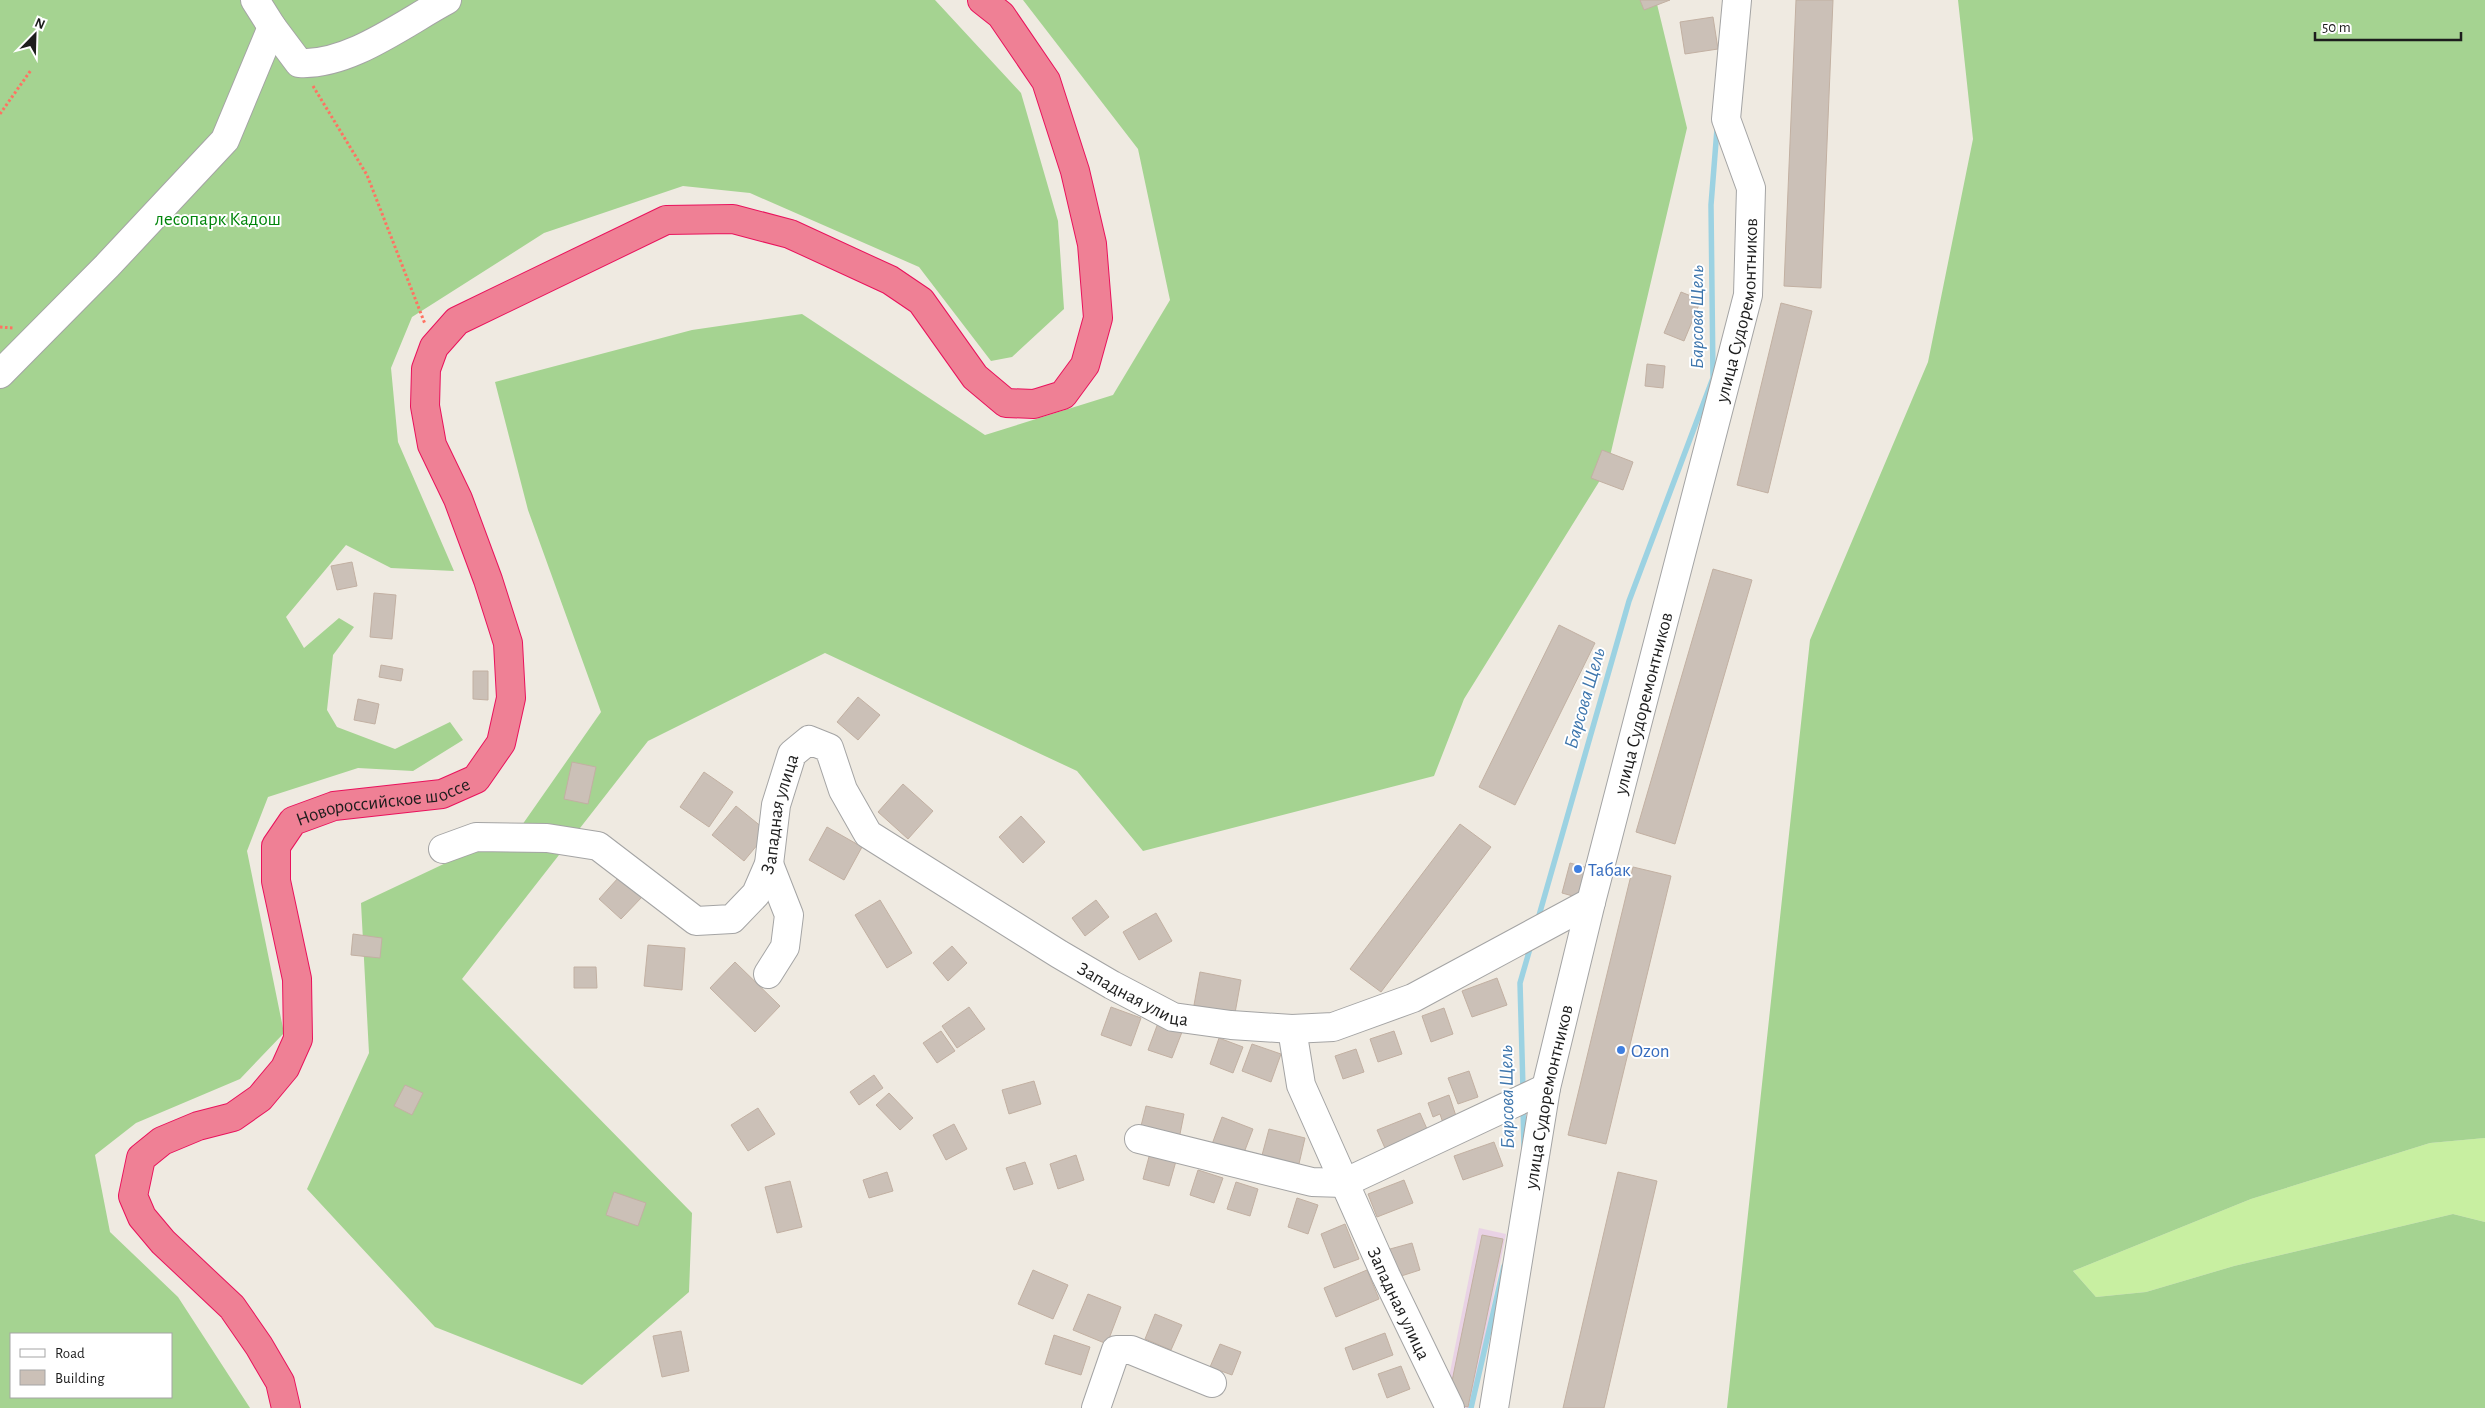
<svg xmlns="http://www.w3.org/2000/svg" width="2485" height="1408" font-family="'Alegreya Sans',sans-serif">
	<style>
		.industrial { fill: #e9d2e5 }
		.grass { fill: #c8efa1 }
		.forest { fill: #a5d391; fill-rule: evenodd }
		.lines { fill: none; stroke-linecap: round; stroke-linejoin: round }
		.stream { stroke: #9cd2e2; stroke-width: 5.5 }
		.building { fill: #cbc0b7; stroke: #c2b0a2 }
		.minor-casing { stroke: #a4a4a4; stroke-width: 30 }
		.highway-casing { stroke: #e9125c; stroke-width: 30 }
		.path { stroke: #ff7262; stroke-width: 3; stroke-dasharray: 2.5 2.5; stroke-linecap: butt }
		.minor { stroke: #fff; stroke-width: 28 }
		.highway { stroke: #ef8095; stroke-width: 28 }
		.shop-dot { fill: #3f7fe0; stroke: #fff; stroke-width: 2 }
		.labels { text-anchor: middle; stroke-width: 4; stroke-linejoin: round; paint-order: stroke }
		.park-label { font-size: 19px; fill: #00850b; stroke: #fff }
		.street-label { font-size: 19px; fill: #1d1d1d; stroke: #fff }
		.shop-label { font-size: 19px; fill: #366cbe; stroke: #fff; text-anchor: start }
		.water-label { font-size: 20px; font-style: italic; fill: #3e76ad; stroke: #fff }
	</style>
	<rect width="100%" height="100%" fill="#efeae1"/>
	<path class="industrial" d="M1479 1228 1506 1234 1471 1408H1454L1448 1382Z"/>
	<path class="grass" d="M2485 1138V1222L2453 1214 2234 1266 2146 1292 2096 1297 2073 1271 2251 1199 2430 1143Z"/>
	<path class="forest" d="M0 0H935L1021 93 1058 221 1064 309 1012 357 991 361 919 267 750 193 683 186 544 233 412 317 391 368 398 442 454 571 391 568 346 545 286 617 304 648 339 618 354 627 333 655 327 710 337 727 395 749 450 722 463 740 413 771 358 768 268 797 247 851 284 1033 240 1079 136 1123 95 1155 110 1232 178 1297 250 1408H0ZM11 1334H171V1397H11Z
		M1023 0H1656L1687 128 1607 469 1464 699 1434 776 1143 851 1077 771 825 653 648 741 462 979 692 1213 689 1292 582 1385 435 1327 307 1189 369 1053 361 903 520 828 601 712 528 510 495 382 692 330 802 314 985 435 1113 395 1170 300 1138 149Z
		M1958 0H2485V1138L2430 1143 2251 1199 2073 1271 2096 1297 2146 1292 2234 1266 2453 1214 2485 1222V1408H1727L1810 640 1928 362 1973 139Z"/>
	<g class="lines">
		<path class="stream" d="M1538 919 1629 601 1713 378 1711 205 1717 129
			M1523 1089 1520 983 1531 945
			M1523 1109 1524 1147
			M1471 1408 1504 1266"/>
	</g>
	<path class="building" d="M1640 0H1670L1644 10Z
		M1796 0H1833L1821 288 1784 286Z
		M1713 17 1718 49 1685 54 1680 22Z
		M1681 292 1701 300 1684 341 1664 333Z
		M1781 303 1812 311 1768 493 1737 485Z
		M1647 364 1665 366 1663 388 1645 386Z
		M1602 450 1633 462 1623 490 1591 478Z
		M352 562 357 586 337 590 331 566Z
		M1713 569 1752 580 1675 844 1636 832Z
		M374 593 396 595 392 639 370 637Z
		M1559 625 1595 643 1515 805 1479 787Z
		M381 665 403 669 401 681 379 677Z
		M473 671H488V700L473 699Z
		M858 697 880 715 858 740 837 722Z
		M358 699 379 704 375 724 354 720Z
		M572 762 596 767 588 804 564 799Z
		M704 772 733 792 709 827 680 807Z
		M903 784 933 811 908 839 878 812Z
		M736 806 768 832 744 861 712 835Z
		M1021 816 1045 842 1023 863 999 837Z
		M1460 824 1491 847 1381 992 1350 969Z
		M827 827 862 847 844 880 809 860Z
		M1570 863 1588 868 1580 898 1562 893Z
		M1633 867 1671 876 1606 1144 1568 1135Z
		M619 877 642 897 621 919 599 899Z
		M880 900 912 953 887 968 855 915Z
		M1096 900 1109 917 1085 936 1072 918Z
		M1156 913 1172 941 1139 960 1123 932Z
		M353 934 382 938 380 958 351 955Z
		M648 945 685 948 682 990 644 986Z
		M952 946 967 963 948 981 933 963Z
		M735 962 780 1006 755 1032 710 988Z
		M574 967H596L597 988H574Z
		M1200 972 1241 980 1235 1013 1194 1005Z
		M1497 978 1507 1005 1472 1017 1462 991Z
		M969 1007 985 1029 957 1048 942 1026Z
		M1111 1007 1141 1018 1131 1046 1101 1035Z
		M1444 1008 1453 1034 1431 1042 1422 1016Z
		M1158 1023 1182 1032 1172 1058 1148 1050Z
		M941 1031 955 1051 937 1063 923 1043Z
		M1394 1031 1402 1054 1378 1062 1370 1039Z
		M1219 1038 1243 1047 1233 1073 1210 1064Z
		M1252 1044 1281 1054 1271 1082 1242 1071Z
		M1356 1049 1364 1072 1343 1079 1335 1056Z
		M1469 1071 1478 1097 1458 1104 1448 1078Z
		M874 1075 883 1088 859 1105 850 1092Z
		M1034 1081 1041 1104 1009 1114 1002 1090Z
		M405 1085 423 1093 412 1115 394 1106Z
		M889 1093 913 1118 900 1130 876 1105Z
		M1449 1095 1459 1125 1445 1129 1440 1114 1433 1117 1428 1103Z
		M1146 1106 1184 1114 1179 1139 1140 1130Z
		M758 1108 775 1134 748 1151 731 1125Z
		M1420 1113 1431 1138 1388 1155 1377 1130Z
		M1222 1117 1253 1129 1242 1158 1211 1147Z
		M954 1124 967 1149 946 1160 933 1135Z
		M1269 1129 1305 1138 1298 1168 1261 1159Z
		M1494 1142 1503 1166 1463 1180 1454 1156Z
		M1150 1153 1176 1161 1169 1186 1143 1179Z
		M1076 1155 1084 1180 1058 1189 1050 1164Z
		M1025 1162 1033 1184 1014 1190 1006 1168Z
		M1198 1170 1223 1178 1214 1203 1190 1195Z
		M887 1172 893 1191 869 1198 863 1180Z
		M1618 1172 1657 1181 1604 1408H1563Z
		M1404 1180 1413 1203 1377 1217 1368 1194Z
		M790 1181 802 1227 777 1233 765 1187Z
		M1236 1182 1258 1189 1250 1216 1227 1209Z
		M614 1192 646 1203 638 1226 606 1215Z
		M1297 1198 1318 1205 1308 1234 1288 1227Z
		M1345 1224 1359 1259 1334 1268 1321 1234Z
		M1482 1235 1503 1239 1468 1407 1459 1405 1451 1386Z
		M1412 1243 1420 1270 1398 1277 1390 1249Z
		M1033 1270 1068 1285 1053 1319 1018 1304Z
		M1367 1270 1379 1299 1336 1317 1324 1288Z
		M1088 1294 1121 1307 1107 1344 1073 1330Z
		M1155 1314 1182 1325 1171 1350 1145 1339Z
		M681 1331 689 1371 662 1377 653 1336Z
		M1385 1333 1393 1355 1353 1370 1345 1348Z
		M1054 1335 1090 1347 1081 1375 1045 1364Z
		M1220 1344 1241 1352 1232 1375 1210 1367Z
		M1401 1366 1410 1389 1387 1398 1378 1374Z"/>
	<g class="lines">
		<defs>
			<g id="minor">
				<path d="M255 0 272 27 299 63C349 66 404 23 447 0"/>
				<path d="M0 374 107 266 225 140 272 27"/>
				<path id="s1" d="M443 849 476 837 547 838 598 846 696 921 732 919 756 894 769 864 776 805 792 754 809 740 829 748 843 790 868 834 1059 954 1112 985 1173 1017 1231 1025 1292 1029 1333 1027 1413 998 1591 902"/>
				<path d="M768 974 785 947 789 915 769 864"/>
				<path id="s2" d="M1292 1029 1301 1085 1386 1276 1450 1408"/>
				<path d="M1139 1139 1312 1182 1344 1183 1546 1088"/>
				<path d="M1096 1408 1116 1350H1131L1212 1383"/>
				<path id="s3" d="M1494 1408 1546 1088 1591 902 1748 295 1751 188 1726 119 1737 0"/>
			</g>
			<g id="highway">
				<path id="s4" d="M286 1408 280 1382 259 1346 232 1307 163 1242 142 1217 133 1196 141 1158 162 1141 198 1126 233 1117 260 1098 285 1068 298 1039 297 979 276 881V846L293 821 334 806 442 794 476 779 501 743 511 698 508 643 488 580 458 499 432 445 425 406 426 369 434 347 457 321 666 220 733 219 790 234 890 280 921 301 975 377 1006 403 1034 404 1063 395 1085 365 1098 318 1092 244 1075 171 1046 81 1001 15 982 0"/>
			</g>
		</defs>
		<use href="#minor" class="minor-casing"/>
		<use href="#highway" class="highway-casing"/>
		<path class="path" d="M313 86 367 175 425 324
			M0 114 31 70
			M0 327 13 328"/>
		<use href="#minor" class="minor"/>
		<use href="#highway" class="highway"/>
	</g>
	<g class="shop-dot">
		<circle cx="1578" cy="869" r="5"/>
		<circle cx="1621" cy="1050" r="5"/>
	</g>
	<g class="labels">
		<g class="park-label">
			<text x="218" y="225">лесопарк Кадош</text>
		</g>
		<g class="street-label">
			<text dy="7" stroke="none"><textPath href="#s3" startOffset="1126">улица Судоремонтников</textPath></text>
			<text dy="7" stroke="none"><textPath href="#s3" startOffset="721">улица Судоремонтников</textPath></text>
			<text dy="7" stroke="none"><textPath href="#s4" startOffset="829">Новороссийское шоссе</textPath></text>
			<text dy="7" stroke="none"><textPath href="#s1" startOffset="436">Западная улица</textPath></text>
			<text dy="7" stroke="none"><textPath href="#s1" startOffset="946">Западная улица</textPath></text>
			<text dy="7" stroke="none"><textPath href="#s3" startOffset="316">улица Судоремонтников</textPath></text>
			<text dy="7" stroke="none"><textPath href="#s2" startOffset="296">Западная улица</textPath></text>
		</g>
		<g class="shop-label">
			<text x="1588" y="876">Табак</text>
			<text x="1631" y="1057">Ozon</text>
		</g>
		<g class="water-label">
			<text transform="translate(1696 317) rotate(-90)" y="7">Барсова Щель</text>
			<text transform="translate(1584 698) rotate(-74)" y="7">Барсова Щель</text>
			<text transform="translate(1506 1097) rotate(-91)" y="7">Барсова Щель</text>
		</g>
	</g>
	<rect x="10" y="1333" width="162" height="65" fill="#ffffff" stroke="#a5a5a5"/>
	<rect x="20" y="1349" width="25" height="8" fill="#ffffff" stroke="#a5a5a5"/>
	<text x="55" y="1358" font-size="15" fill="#1d1d1d">Road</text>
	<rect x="20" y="1370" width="25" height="15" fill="#cbc0b7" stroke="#a5a5a5"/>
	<text x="55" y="1383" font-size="15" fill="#1d1d1d">Building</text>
	<g transform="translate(35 35) rotate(23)" stroke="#ffffff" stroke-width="4" paint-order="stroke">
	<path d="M0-4L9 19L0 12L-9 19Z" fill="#1d1d1d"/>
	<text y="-8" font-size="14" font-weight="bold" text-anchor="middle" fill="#1d1d1d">N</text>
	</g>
	<path d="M2315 32v8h146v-8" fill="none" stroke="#1d1d1d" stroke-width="2.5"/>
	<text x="2322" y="32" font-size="15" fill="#1d1d1d" stroke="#ffffff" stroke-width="4" paint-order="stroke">50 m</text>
</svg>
